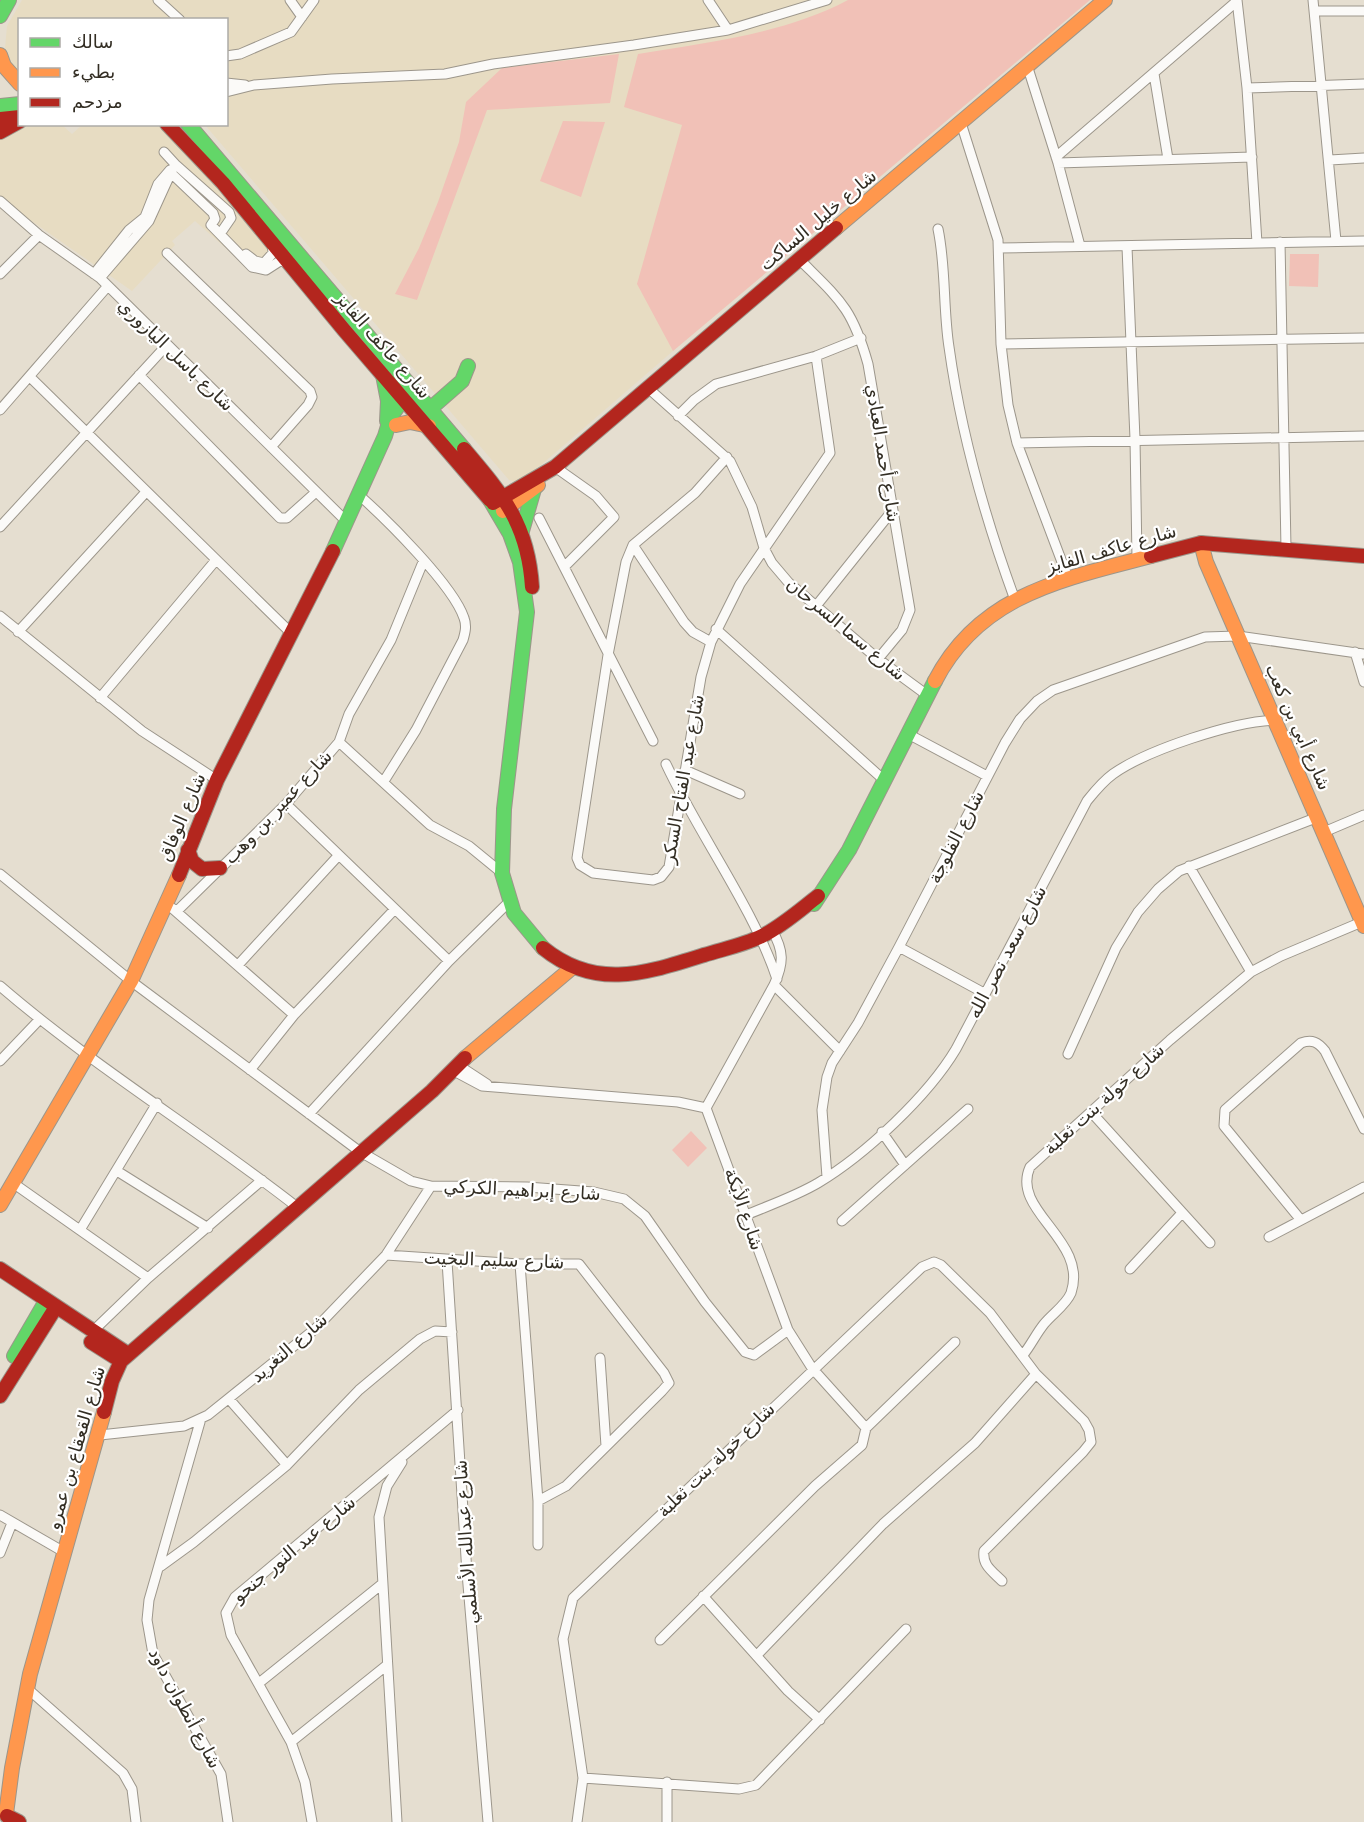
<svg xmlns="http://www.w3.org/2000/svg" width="1364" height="1822" font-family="'DejaVu Sans',Vazirmatn,sans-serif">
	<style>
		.built { fill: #e7dcc2 }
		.green { fill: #f1c1b7 }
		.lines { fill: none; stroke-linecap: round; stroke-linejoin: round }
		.street-casing { stroke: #9c968b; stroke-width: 11 }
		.fast-casing { stroke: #9c968b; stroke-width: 16 }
		.slow-casing { stroke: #9c968b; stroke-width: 16 }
		.jam-casing { stroke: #9c968b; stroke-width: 16 }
		.street { stroke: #fbfaf8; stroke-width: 9 }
		.fast { stroke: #63d668; stroke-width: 14 }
		.slow { stroke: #ff974d; stroke-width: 14 }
		.jam { stroke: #b3261e; stroke-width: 14 }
		.labels { text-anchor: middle; stroke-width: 4.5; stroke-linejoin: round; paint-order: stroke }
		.street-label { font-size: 18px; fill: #332e24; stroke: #fff }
	</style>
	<rect width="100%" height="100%" fill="#e5ded0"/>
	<path class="built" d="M22 0H1090L673 351 541 465 516 482 509 480 205 125 226 124V20H20L19 74 15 71 5 48 7 26Z
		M27 125H62L72 134 82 125H161L226 194 276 254V259L260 273 253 272 195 221 172 241 175 245 132 291 0 199V135Z"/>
	<path class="green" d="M848 0H1090L673 351 637 284 682 125 624 107 638 54C708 42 784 34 848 0Z
		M619 54 610 103 487 110 417 300 395 294 419 248 438 202 459 142 466 102 502 68Z
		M563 121 605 122 581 197 540 181Z
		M1290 254H1319L1318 287 1289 286Z
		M691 1131 707 1148 688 1167 672 1150Z"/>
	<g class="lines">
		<defs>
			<path id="street" d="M158 0 180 20
				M290 0 302 17
				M708 0 728 30
				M1237 0 1247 88 1257 243
				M1313 0 1336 241
				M1314 11H1364
				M226 56 240 54 291 32 314 0
				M1027 65 1058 163 1080 246
				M1154 74 1168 159
				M226 83 245 85
				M1247 88 1364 84
				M226 92 254 85 332 79 445 74 493 64 634 45 728 30 827 0
				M961 123 998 240 1001 344 1008 405 1017 443 1068 578
				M164 152 175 164
				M1056 157 1237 1
				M1330 160 1364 158
				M1058 163 1252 157
				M0 201 39 235 100 278 347 522
				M938 229C946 267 943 308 949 347 961 434 985 518 1015 600
				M220 234 231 218 229 212 175 164 171 173 213 213 215 219 211 225 252 267 266 270 280 261 289 263
				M1280 242 1286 548
				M1127 247 1135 439 1137 558
				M999 248 1364 241
				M167 253 310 391 312 397 308 405 271 447
				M246 254 255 261 264 263 273 253 272 242
				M799 259C839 299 852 307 868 364L910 610 902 630 878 659
				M0 274 39 235
				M94 274 129 230 145 217 158 184 170 170
				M100 278 149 221 169 177
				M1001 344 1364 338
				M139 375 280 518H287L316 492
				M30 377 290 632
				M648 388 730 461 752 507 764 548 772 563 789 583 878 659 927 695
				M0 410 107 287
				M678 416 694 400 716 384 816 356 861 338
				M1017 443 1364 436
				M727 457 695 493 633 545 626 562 608 655 577 858 580 865 593 873 653 880 661 877 669 867 701 677 711 642 740 584 830 453 816 356
				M555 467 596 496 614 517 564 567
				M359 495C386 519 453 585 464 618 467 626 465 633 463 640L416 730 384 781
				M539 518 653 741
				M0 527 166 346
				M633 545 684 622 693 632 711 642
				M816 606 892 511
				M0 616 142 731 217 780
				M716 629 885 781
				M18 632 146 492
				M1355 652 1364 682
				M100 698 216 560
				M910 735 987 776
				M339 742 430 825 469 846 502 873
				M666 764C699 835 753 907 777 979
				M685 770 740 794
				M286 804 449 961
				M1324 832 1364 815
				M1189 866 1251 972
				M0 874 131 981 359 1151 411 1181 431 1186 527 1187 594 1192 624 1199 645 1216 705 1302 745 1352 754 1355 788 1330
				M172 908 294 1015
				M177 911 286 804 339 742 349 714 391 640 423 562
				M899 947 984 993
				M239 964 338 856
				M774 985 840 1051
				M0 986C94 1067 200 1131 297 1207
				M1068 1054 1116 948 1138 912 1158 889 1179 871 1318 817
				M0 1061 39 1020
				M458 1065 487 1084
				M250 1070 294 1015 394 910
				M452 1070 482 1086 678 1102 706 1108
				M706 1108 788 1330 812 1368 866 1428
				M706 1108 774 985C784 963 784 951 772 930
				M1092 1113 1210 1243
				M309 1114 449 961 509 902
				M882 1132 905 1165
				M117 1171 208 1228
				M827 1177 822 1110 827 1077 832 1063 858 1023 899 947 1005 743 1020 719 1037 701 1053 690 1205 637 1238 636 1364 654
				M13 1183 148 1278
				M746 1215C770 1205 796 1196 818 1183 865 1155 928 1096 956 1049L1087 801C1095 791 1102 782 1113 774 1147 750 1234 721 1276 720
				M1300 1219 1224 1126 1225 1110 1301 1043C1312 1039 1318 1042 1325 1051L1364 1129
				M842 1221 968 1109
				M80 1230 157 1103
				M1269 1237 1364 1187
				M386 1255 520 1264H579L664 1373 669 1383 662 1391 566 1486 538 1501
				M447 1261 467 1573 488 1822
				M520 1264 538 1501V1545
				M1130 1269 1182 1213
				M92 1332 148 1278 262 1180
				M1023 1355C1031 1345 1036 1334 1044 1324 1052 1314 1066 1305 1071 1293 1089 1240 1010 1211 1030 1167L1170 1040 1251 972 1281 956 1364 921
				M600 1358 606 1446
				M229 1399 287 1465
				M200 1422 149 1600 147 1620 153 1654 221 1774 228 1822
				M866 1428 955 1342
				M100 1435 184 1426 208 1415 315 1329 386 1255 431 1186
				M0 1515 64 1552
				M0 1553 12 1523
				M161 1566 194 1542 287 1465 359 1390 420 1339 435 1331 452 1332
				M703 1596 788 1691 820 1720
				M660 1640 815 1486 862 1445 866 1428
				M757 1655 883 1524 975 1443 1036 1374
				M259 1683 382 1584
				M28 1689 123 1773 132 1789 136 1822
				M291 1742 387 1665
				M583 1778 739 1789 756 1785 906 1629
				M312 1822 305 1782 291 1742 231 1635 226 1613 235 1597 458 1410
				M397 1822 379 1517 387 1486 402 1462
				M577 1822 583 1778 563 1639 573 1598 922 1267 934 1262 941 1265 990 1313 1036 1374 1084 1421 1089 1430 1091 1442 1083 1452 984 1551C982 1565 992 1571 1002 1581
				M667 1822V1782"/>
			<path id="fast" d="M0 16 9 0
				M0 106 20 104
				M188 124 464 449
				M383 375 388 401 387 421
				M430 409 462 381 468 366
				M490 500 510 534 520 562 527 612 504 809 502 873 514 913 543 948
				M522 531 534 489
				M333 551 385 436 391 416 412 387
				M814 904 849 850 935 681
				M14 1356 46 1301"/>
			<path id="slow" d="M0 55 4 66 20 84
				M836 228 1105 0
				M396 425 410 422 429 426
				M503 511 538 485
				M1201 543 1206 562 1364 926
				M935 681C980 594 1064 579 1151 556
				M465 1058 573 967
				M0 1205 131 981 179 875
				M6 1814 12 1768 30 1674 104 1412"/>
			<path id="jam" d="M0 119 20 117
				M167 124 223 183 344 330 490 500
				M0 132 20 121
				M464 449C503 495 528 524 532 587
				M493 503 555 467 836 228
				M1151 556 1201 543 1364 556
				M188 850 192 861 202 869 220 868
				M179 875 217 780 333 551
				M543 948C596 991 646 973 704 955 723 949 744 945 762 936 782 926 800 910 818 896
				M0 1269 128 1354
				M91 1342 121 1361
				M0 1396 56 1307
				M104 1412 112 1381 121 1361 432 1091 465 1058
				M7 1816 19 1822"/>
		</defs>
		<use href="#street" class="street-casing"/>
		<use href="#fast" class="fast-casing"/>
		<use href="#slow" class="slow-casing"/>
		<use href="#jam" class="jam-casing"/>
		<use href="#street" class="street"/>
		<use href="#fast" class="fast"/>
		<use href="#slow" class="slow"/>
		<use href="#jam" class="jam"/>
	</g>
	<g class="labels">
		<g class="street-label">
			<text transform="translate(818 220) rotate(-40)" y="6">شارع خليل الساكت</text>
			<text transform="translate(383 345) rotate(49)" y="6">شارع عاكف الفايز</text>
			<text transform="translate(176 355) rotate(44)" y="6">شارع باسل اليازوري</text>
			<text transform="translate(883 453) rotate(81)" y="6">شارع أحمد العبادي</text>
			<text transform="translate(1111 549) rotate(-16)" y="6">شارع عاكف الفايز</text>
			<text transform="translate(846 629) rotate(40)" y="6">شارع سما السرحان</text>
			<text transform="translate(1298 727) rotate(66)" y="6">شارع أبي بن كعب</text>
			<text transform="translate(683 779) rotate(-80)" y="6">شارع عبد الفتاح السكر</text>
			<text transform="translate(278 807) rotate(-47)" y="6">شارع عمير بن وهب</text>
			<text transform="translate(182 817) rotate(-67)" y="6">شارع الوفاق</text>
			<text transform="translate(956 837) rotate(-63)" y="6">شارع الفلوجة</text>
			<text transform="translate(1007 952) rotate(-62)" y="6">شارع سعد نصر الله</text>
			<text transform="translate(1104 1099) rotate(-42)" y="6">شارع خولة بنت ثعلبة</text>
			<text transform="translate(522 1190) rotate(3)" y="6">شارع إبراهيم الكركي</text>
			<text transform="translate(744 1209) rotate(71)" y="6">شارع الأيكة</text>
			<text transform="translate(494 1260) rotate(2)" y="6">شارع سليم البخيت</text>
			<text transform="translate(289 1348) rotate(-41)" y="6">شارع التغريد</text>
			<text transform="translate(76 1448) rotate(-74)" y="6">شارع القعقاع بن عمرو</text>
			<text transform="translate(716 1460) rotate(-44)" y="6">شارع خولة بنت ثعلبة</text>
			<text transform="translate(466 1542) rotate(-94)" y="6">شارع عبدالله الأسلمي</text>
			<text transform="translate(294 1549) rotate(-40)" y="6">شارع عبد النور جنحو</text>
			<text transform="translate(185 1708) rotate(62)" y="6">شارع أنطوان داود</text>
		</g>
	</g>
	<rect x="18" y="18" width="210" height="108" fill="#ffffff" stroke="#adaba7" stroke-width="1.5"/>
	<rect x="30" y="38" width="30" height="9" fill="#63d668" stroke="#adaba7" stroke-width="1.5"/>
	<text x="72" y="48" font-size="18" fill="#332e24">سالك</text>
	<rect x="30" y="68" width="30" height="9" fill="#ff974d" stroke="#adaba7" stroke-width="1.5"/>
	<text x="72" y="78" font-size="18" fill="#332e24">بطيء</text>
	<rect x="30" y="98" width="30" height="9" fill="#b3261e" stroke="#adaba7" stroke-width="1.5"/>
	<text x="72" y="108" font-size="18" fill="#332e24">مزدحم</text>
</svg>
